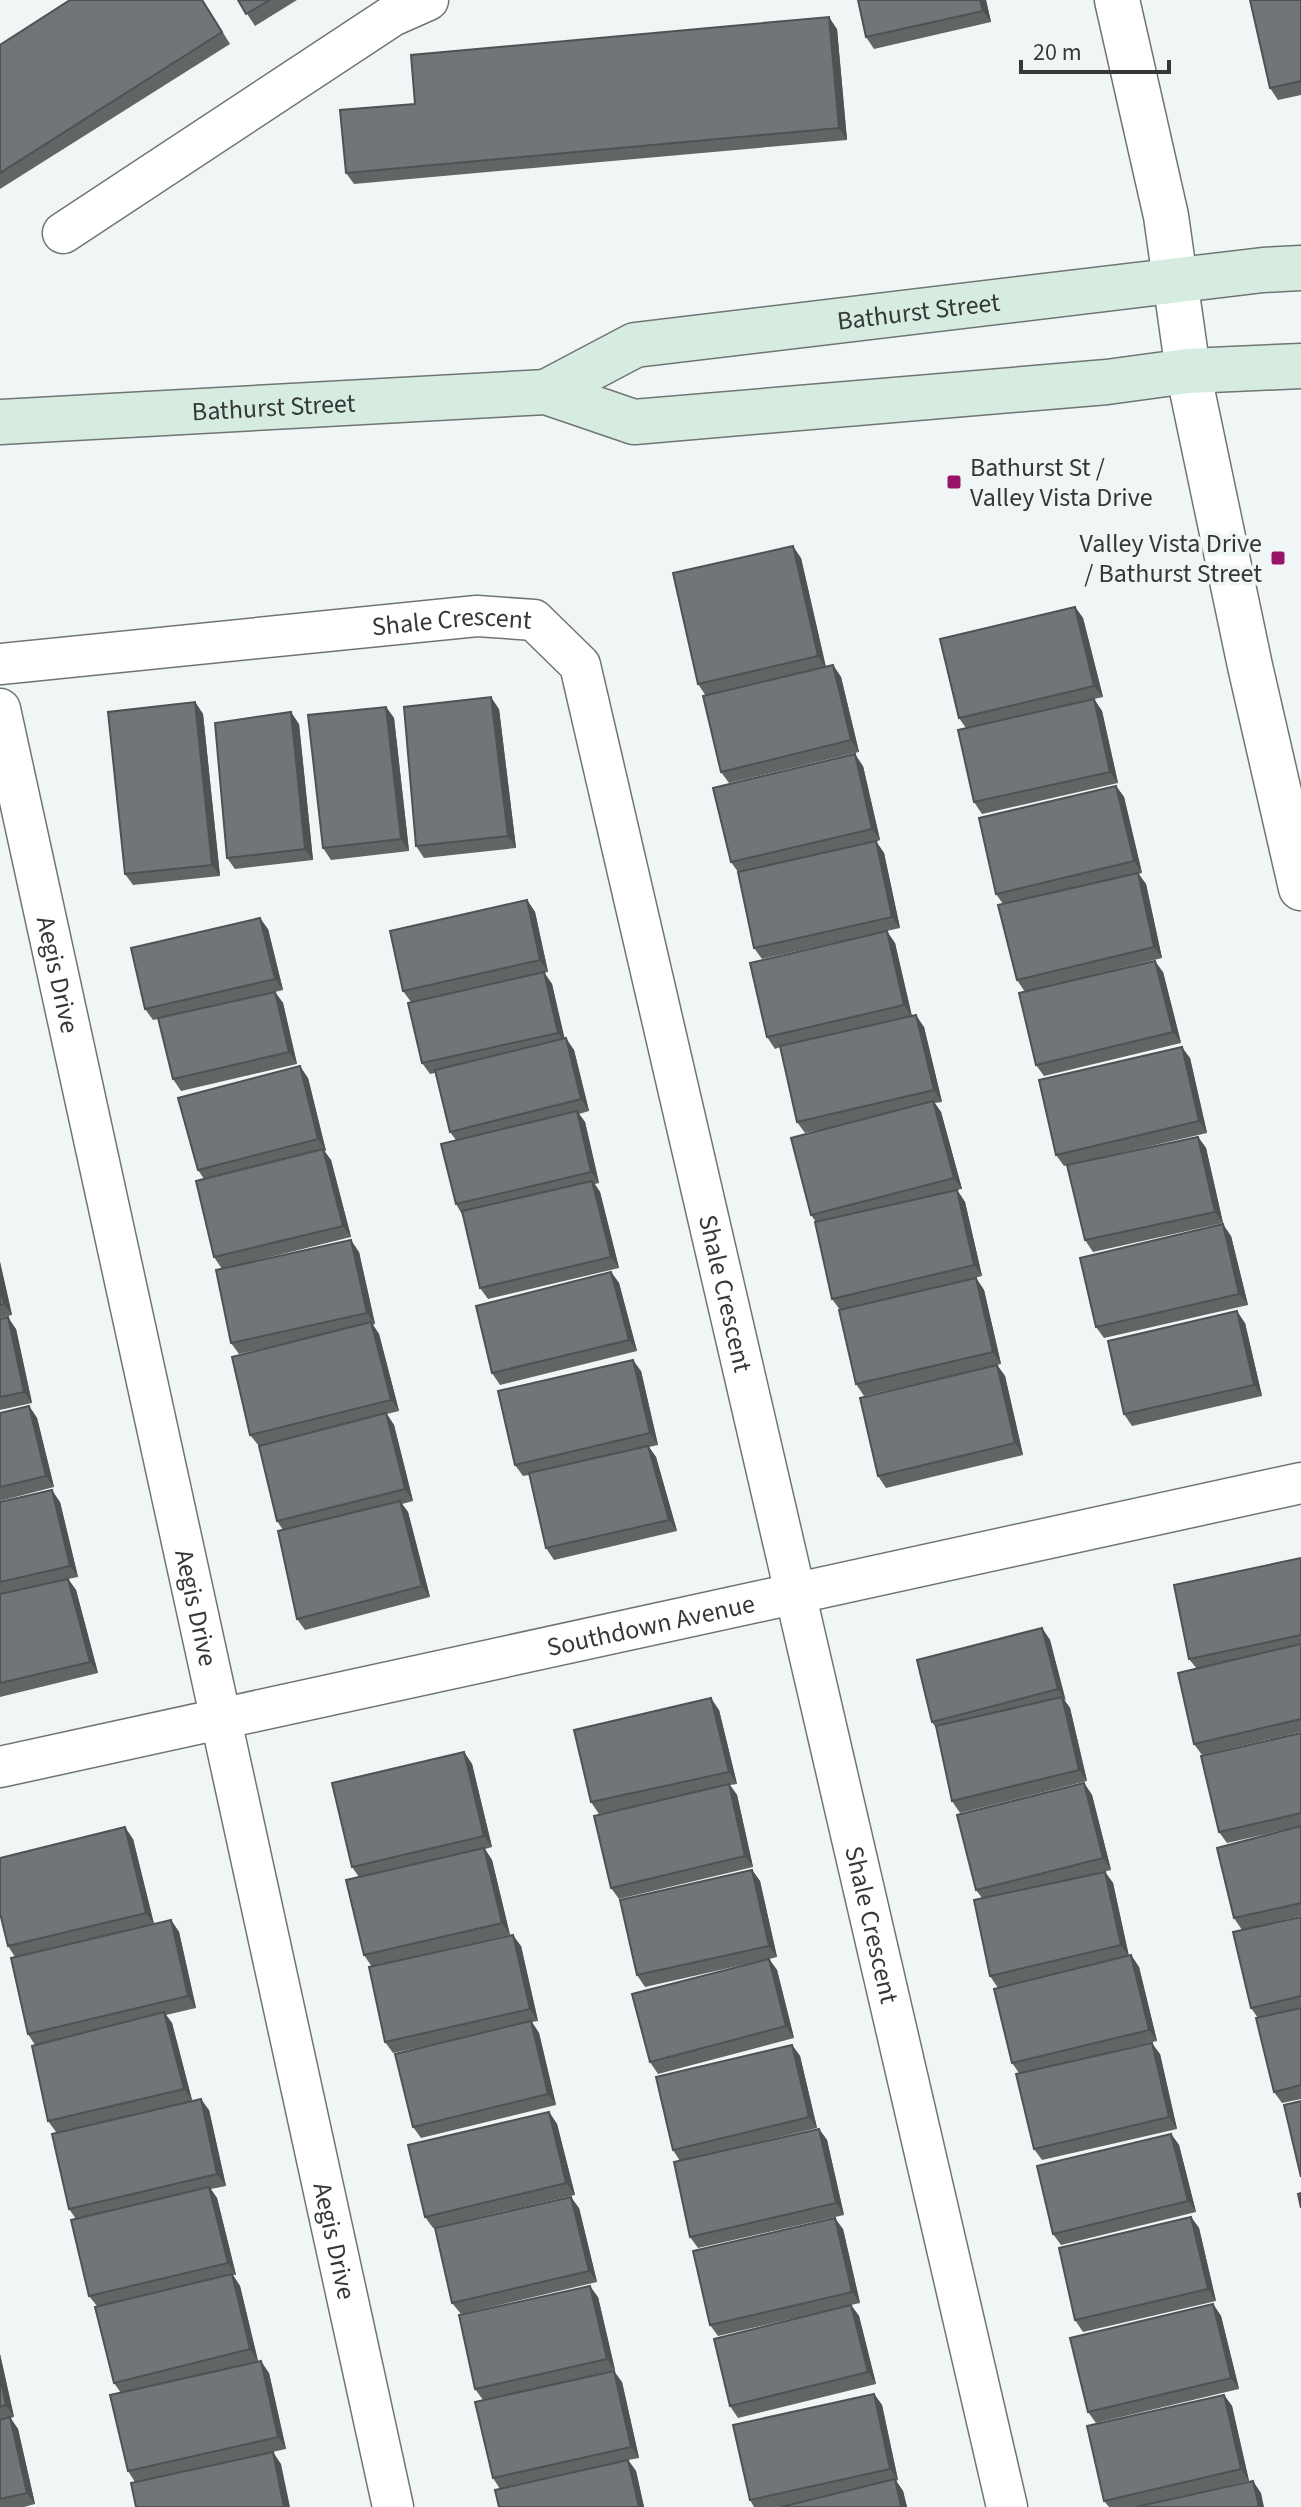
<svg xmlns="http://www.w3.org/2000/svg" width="1301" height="2507" font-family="'Source Sans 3',sans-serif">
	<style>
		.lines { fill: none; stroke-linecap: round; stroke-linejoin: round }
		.minor-casing { stroke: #707574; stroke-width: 43 }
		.tertiary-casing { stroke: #707574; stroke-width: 47 }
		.secondary-casing { stroke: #707574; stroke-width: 47 }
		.minor { stroke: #fff; stroke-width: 40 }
		.tertiary { stroke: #fff; stroke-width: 44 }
		.secondary { stroke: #d6ece1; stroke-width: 44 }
		.wall { fill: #616566 }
		.shaded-wall { fill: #4f5253 }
		.building { fill: #717577; stroke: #4f5253; stroke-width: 2 }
		.poi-dot { fill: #991367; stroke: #f0f5f5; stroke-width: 3 }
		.labels { text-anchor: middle; stroke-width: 8; stroke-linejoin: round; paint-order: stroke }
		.street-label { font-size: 26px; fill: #363838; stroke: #f0f5f5 }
		.poi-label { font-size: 26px; fill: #363838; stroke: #f0f5f5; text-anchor: start }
	</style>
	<rect width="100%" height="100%" fill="#f0f5f5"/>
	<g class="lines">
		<defs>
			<g id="minor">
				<path d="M63 233 392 16 428 0"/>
				<path id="s1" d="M0 664 477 616 534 620 580 665 1007 2507"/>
				<path id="s2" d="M0 709 393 2507"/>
				<path id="s3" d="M0 1767 1301 1483"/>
			</g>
			<path id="tertiary" d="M1117 0 1166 216 1188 371 1250 666 1301 888"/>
			<g id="secondary">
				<path id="s4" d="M546 392 635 345 1263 270 1301 268"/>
				<path id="s5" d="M0 422 546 392 634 422 1107 382 1188 371 1301 366"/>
			</g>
		</defs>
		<use href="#minor" class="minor-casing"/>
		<use href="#tertiary" class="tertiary-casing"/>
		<use href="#secondary" class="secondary-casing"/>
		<use href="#minor" class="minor"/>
		<use href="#tertiary" class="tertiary"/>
		<use href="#secondary" class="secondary"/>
	</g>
	<path class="wall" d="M203 0 230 44 0 189V45Z
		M238 0H297L255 26Z
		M858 0H986L991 22 874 49 866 37Z
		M1301 0V95L1278 100 1270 88Z
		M837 29 847 140 354 184 346 173 415 104Z
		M801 558 826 667 833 665 841 677 859 752 729 783 721 772 706 696 698 684Z
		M1075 607 1083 618 1103 697 1094 699 1102 711 1118 783 982 814 974 802 966 728 959 718Z
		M195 702 203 714 220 876 133 885 125 874Z
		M386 707 394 718 409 851 331 860 323 848Z
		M499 709 516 848 424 858 416 846Z
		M299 724 313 860 235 869 227 858Z
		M863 766 880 840 876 842 884 853 900 928 762 959 754 948 738 872 731 862Z
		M1116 786 1124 797 1142 873 1138 874 1146 884 1162 958 1025 992 1017 980 1003 904 996 894Z
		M527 900 535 912 548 972 544 973 552 984 564 1038 574 1050 589 1111 579 1114 585 1122 599 1183 595 1184 600 1192 619 1268 488 1299 480 1288 463 1216 456 1204V1140L450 1132 435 1073 430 1074 422 1063 411 1002 403 991Z
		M268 929 283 990 275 992 283 1003 297 1064 181 1091 173 1079 158 1019 153 1020 145 1009Z
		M895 943 912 1016 924 1027 942 1102 935 1103 941 1112 962 1189 957 1190 965 1202 982 1276 929 1289 976 1278 984 1290 1001 1364 864 1396 856 1384 840 1310 832 1299 816 1222 811 1215 839 1126 805 1133 797 1122 780 1047 775 1049 767 1037Z
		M1163 972 1181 1043 1044 1076 1036 1065Z
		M1190 1058 1207 1133 1064 1166 1056 1155Z
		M308 1078 326 1151H324L331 1160 351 1237 234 1266 359 1252 375 1324 373 1325 379 1334 399 1411 387 1414 394 1425 413 1501 402 1504 408 1512 430 1597 305 1630 297 1619 283 1530 277 1521 259 1446 250 1435 275 1346 239 1354 231 1343 222 1269 214 1257 204 1179 198 1170Z
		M1198 1137 1206 1148 1223 1223 1093 1252 1085 1240Z
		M1231 1236 1248 1305 1104 1338 1096 1327Z
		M0 1262 12 1315 0 1318Z
		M611 1272 619 1283 637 1351 500 1385 492 1373Z
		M0 1319 16 1329 32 1403 0 1410Z
		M1245 1323 1262 1396 1132 1426 1124 1414Z
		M997 1365 1005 1376 1023 1455 886 1488 878 1476Z
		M641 1371 658 1445 649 1447 656 1457 677 1531 554 1560 546 1548 529 1475 523 1476 515 1465Z
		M29 1406 37 1418 54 1487 0 1501V1413Z
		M0 1502H60L78 1577 68 1579 76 1590 98 1673 0 1697Z
		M1301 1558V1732L1202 1755 1194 1744 1197 1669 1189 1659Z
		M1042 1628 1050 1640 1065 1701 1070 1708 1087 1781 960 1813 952 1801 936 1728 932 1722Z
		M719 1710 737 1784 730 1785 737 1795 753 1867 619 1899 611 1888 658 1801 599 1814 591 1802Z
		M1301 1733V1826L1227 1843 1219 1832Z
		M464 1752 472 1764 492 1847 485 1849 492 1860 510 1935 373 1966 521 1946 538 2021 532 2022 539 2033 556 2105 421 2138 413 2127 481 2034 393 2053 385 2042 372 1967 364 1955 359 1877 352 1867Z
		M1084 1783 1092 1795 1111 1870 1087 1876 1105 1872 1113 1883 1129 1956 1131 1955 1139 1967 1157 2041 1114 2051 1160 2054 1177 2129 1042 2160 1034 2149 1019 2073 1012 2063 998 1988 990 1976 982 1898 976 1890Z
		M1301 1826V1916L1242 1930 1234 1918Z
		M133 1839 154 1924 171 1920 179 1932 196 2008 166 2015 172 2023 192 2100 209 2110 226 2186 211 2189 217 2198 236 2275H233L240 2286 258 2361 195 2376 269 2373 286 2449 222 2463 281 2464 135 2482 128 2471 121 2393 114 2383 97 2306 89 2296 76 2219 69 2209 56 2132 48 2121 35 2045 28 2034 15 1957 8 1946Z
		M752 1870 760 1881 777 1957 769 1959 777 1970 794 2038 658 2074 650 2062 760 1961 645 1987 637 1975Z
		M1301 1917V2099L1282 2103 1274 2092 1258 2018 1251 2008Z
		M792 2045 800 2056 817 2128 742 2146 819 2129 827 2140 844 2215 698 2248 690 2237 680 2161 673 2150Z
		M549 2112 557 2124 575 2195 433 2228 425 2217Z
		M1171 2134 1179 2145 1196 2212 1061 2245 1053 2234Z
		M579 2208 597 2282 461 2314 452 2303Z
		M1191 2217 1199 2228 1216 2301 1083 2332 1075 2320Z
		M843 2229 860 2303 851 2305 859 2316 876 2384 738 2418 730 2406 813 2314 718 2336 710 2325Z
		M598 2297 615 2370 569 2381 622 2382 639 2458 628 2460 636 2471 644 2507H499L500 2489 493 2478 483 2400 475 2389Z
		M1213 2304 1221 2316 1239 2389 1096 2423 1088 2412Z
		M0 2354 14 2417 10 2418 18 2429 35 2504 24 2507H0Z
		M874 2394 882 2405 898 2480 896 2481 903 2491 907 2507H754L750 2500Z
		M1224 2395 1232 2406 1249 2481 1136 2507H1109L1104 2501Z"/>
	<path class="shaded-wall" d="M980 0H986L991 22 983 11Z
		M829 17 837 29 847 140 839 128Z
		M793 546 801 558 826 668 818 656Z
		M1075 607 1083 618 1103 697 1094 686Z
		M833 665 841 677 859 752 851 740Z
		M491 697 499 709 516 848 508 836Z
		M1094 699 1102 711 1118 783 1110 772Z
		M195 702 203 714 220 876 212 865Z
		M386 707 394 718 409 851 401 839Z
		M291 712 299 724 313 860 305 849Z
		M855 754 863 766 880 840 872 829Z
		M1116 786 1124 797 1142 873 1134 861Z
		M876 841 884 853 900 928 892 917Z
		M1138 873 1146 884 1162 958 1154 947Z
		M527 900 535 912 548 972 540 960Z
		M260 918 268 929 283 990 275 979Z
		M887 931 895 943 912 1017 904 1005Z
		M1155 961 1163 972 1181 1043 1173 1032Z
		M544 972 552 984 566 1044 558 1033Z
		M275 992 283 1003 297 1064 289 1052Z
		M916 1015 924 1027 942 1102 934 1090Z
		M566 1038 574 1050 589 1111 581 1099Z
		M1182 1047 1190 1058 1207 1133 1199 1121Z
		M300 1066 308 1078 326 1151 318 1139Z
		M933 1101 941 1112 962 1189 954 1178Z
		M577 1111 585 1122 599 1183 591 1172Z
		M1198 1137 1206 1148 1223 1223 1215 1212Z
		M323 1149 331 1160 351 1237 343 1226Z
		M592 1181 600 1192 619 1268 611 1257Z
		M957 1190 965 1202 982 1276 974 1265Z
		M1223 1224 1231 1236 1248 1305 1239 1294Z
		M351 1240 359 1252 375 1324 367 1313Z
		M0 1262 12 1315 4 1304 0 1286Z
		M611 1272 619 1283 637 1351 629 1340Z
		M976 1278 984 1290 1001 1364 993 1352Z
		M1237 1311 1245 1323 1262 1396 1254 1385Z
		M8 1317 16 1329 32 1403 24 1392Z
		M371 1322 379 1334 399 1411 391 1400Z
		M633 1360 641 1371 658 1445 650 1433Z
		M997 1365 1005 1376 1023 1455 1015 1443Z
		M29 1406 37 1418 54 1487 46 1476Z
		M386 1413 394 1425 413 1501 405 1489Z
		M648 1446 656 1457 677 1531 669 1520Z
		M52 1490 60 1502 78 1577 70 1566Z
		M400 1501 408 1512 430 1597 422 1586Z
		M68 1579 76 1590 98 1673 90 1662Z
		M1042 1628 1050 1640 1066 1701 1058 1689Z
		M1062 1697 1070 1708 1087 1781 1079 1770Z
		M711 1698 719 1710 737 1784 729 1772Z
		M464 1752 472 1764 492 1847 484 1836Z
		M1084 1783 1092 1795 1111 1870 1103 1858Z
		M729 1784 737 1795 753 1867 745 1856Z
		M125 1827 133 1839 154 1924 146 1913Z
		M484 1848 492 1860 510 1935 502 1923Z
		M752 1870 760 1881 777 1957 769 1946Z
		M1105 1872 1113 1883 1129 1957 1121 1945Z
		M171 1920 179 1932 196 2008 188 1996Z
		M513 1935 521 1946 538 2021 530 2009Z
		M1131 1955 1139 1967 1157 2041 1149 2030Z
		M769 1959 777 1970 794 2038 786 2026Z
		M164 2012 172 2023 192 2100 184 2089Z
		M531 2021 539 2033 556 2105 548 2094Z
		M1152 2043 1160 2054 1177 2129 1169 2117Z
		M792 2045 800 2056 817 2128 809 2117Z
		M201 2099 209 2110 226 2186 217 2174Z
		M549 2112 557 2124 575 2195 566 2183Z
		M819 2129 827 2140 844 2215 836 2203Z
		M1171 2134 1179 2145 1196 2212 1188 2201Z
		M209 2187 217 2198 236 2275 228 2263Z
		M571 2197 579 2208 597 2282 589 2271Z
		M1191 2217 1199 2228 1216 2301 1208 2289Z
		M835 2218 843 2229 860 2303 852 2292Z
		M232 2274 240 2286 258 2361 250 2349Z
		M590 2286 598 2297 615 2370 607 2359Z
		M1213 2304 1221 2316 1239 2389 1231 2378Z
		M851 2305 859 2316 876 2384 868 2372Z
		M0 2354 14 2417 6 2405 0 2377Z
		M261 2361 269 2373 286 2449 278 2437Z
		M614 2371 622 2382 639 2458 631 2447Z
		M874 2394 882 2405 898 2480 890 2469Z
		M1224 2395 1232 2406 1249 2481 1241 2469Z
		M10 2417 18 2429 35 2504 27 2493Z
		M273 2452 281 2464 290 2507H284Z
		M628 2460 636 2471 644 2507H639Z
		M895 2479 903 2491 907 2507H901Z
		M1253 2481 1261 2493 1264 2507H1259Z"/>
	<path class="building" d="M70 0H202L222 32 0 173V45Z
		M238 0H270L246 14Z
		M858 0H980L983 11 866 37Z
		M1250 0H1301V81L1270 88Z
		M829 17 839 128 346 173 340 110 415 104 411 55Z
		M793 546 818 656 698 684 673 573Z
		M1075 607 1094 686 959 718 940 639Z
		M833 665 851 740 721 772 703 696Z
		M491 697 508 836 416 846 404 707Z
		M1094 699 1110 772 974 802 958 730Z
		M195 702 212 865 125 874 108 712Z
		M386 707 401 839 323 848 308 715Z
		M291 712 305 849 227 858 215 723Z
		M855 754 872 829 731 862 713 788Z
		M1116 786 1134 861 996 894 979 818Z
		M876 841 892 917 754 948 738 872Z
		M1138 873 1154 947 1017 980 998 905Z
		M527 900 540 960 403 991 390 931Z
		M260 918 275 979 145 1009 131 948Z
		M887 931 904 1005 767 1037 750 963Z
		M1155 961 1173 1032 1036 1065 1019 993Z
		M544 972 558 1033 422 1063 408 1003Z
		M275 992 289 1052 173 1079 158 1018Z
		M916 1015 934 1090 797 1122 780 1046Z
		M566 1038 581 1099 450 1132 435 1070Z
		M1182 1047 1199 1121 1056 1155 1039 1080Z
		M300 1066 318 1139 198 1170 178 1098Z
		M933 1101 954 1178 811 1215 791 1138Z
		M577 1111 591 1172 456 1204 441 1144Z
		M1198 1137 1215 1212 1085 1240 1067 1165Z
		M323 1149 343 1226 214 1257 196 1181Z
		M592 1181 611 1257 480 1288 462 1211Z
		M957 1190 974 1265 832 1299 815 1222Z
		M1223 1224 1239 1294 1096 1327 1080 1258Z
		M351 1240 367 1313 231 1343 216 1270Z
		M611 1272 629 1340 492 1373 476 1306Z
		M976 1278 993 1352 856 1384 839 1310Z
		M0 1286 4 1304 0 1305Z
		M1237 1311 1254 1385 1124 1414 1108 1341Z
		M8 1317 24 1392 0 1397V1319Z
		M371 1322 391 1400 250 1435 232 1357Z
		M633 1360 650 1433 515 1465 498 1391Z
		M997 1365 1015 1443 878 1476 860 1398Z
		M29 1406 46 1476 0 1487V1413Z
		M386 1413 405 1489 277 1521 259 1446Z
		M648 1446 669 1520 546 1548 529 1473Z
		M52 1490 70 1566 0 1582V1502Z
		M400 1501 422 1586 297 1619 278 1531Z
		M1301 1558V1635L1189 1659 1174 1585Z
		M68 1579 90 1662 0 1683V1594Z
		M1042 1628 1058 1689 932 1722 917 1660Z
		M1301 1644V1719L1194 1744 1178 1673Z
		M1062 1697 1079 1770 952 1801 936 1726Z
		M711 1698 729 1772 591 1802 574 1730Z
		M1301 1733V1813L1219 1832 1201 1756Z
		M464 1752 484 1836 352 1867 332 1783Z
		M1084 1783 1103 1858 976 1890 957 1815Z
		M729 1784 745 1856 611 1888 594 1816Z
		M1301 1826V1903L1234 1918 1217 1848Z
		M125 1827 146 1913 8 1946 0 1913V1858Z
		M484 1848 502 1923 364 1955 346 1880Z
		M752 1870 769 1946 637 1975 620 1900Z
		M1105 1872 1121 1945 990 1976 974 1900Z
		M1301 1917V1996L1251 2008 1233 1932Z
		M171 1920 188 1996 28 2034 11 1958Z
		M513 1935 530 2009 385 2042 369 1967Z
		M1131 1955 1149 2030 1012 2063 994 1989Z
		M769 1959 786 2026 650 2062 632 1994Z
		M1301 2008V2085L1274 2092 1256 2018Z
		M164 2012 184 2089 48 2121 32 2046Z
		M531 2021 548 2094 413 2127 395 2054Z
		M1152 2043 1169 2117 1034 2149 1016 2074Z
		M792 2045 809 2117 673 2150 656 2077Z
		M201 2099 217 2174 69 2209 52 2134Z
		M1301 2101V2177L1284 2105Z
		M549 2112 566 2183 425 2217 408 2145Z
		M819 2129 836 2203 690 2237 674 2162Z
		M1171 2134 1188 2201 1053 2234 1037 2166Z
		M209 2187 228 2263 89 2296 71 2220Z
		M1301 2193V2208L1298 2194Z
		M571 2197 589 2271 452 2303 435 2228Z
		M1191 2217 1208 2289 1075 2320 1059 2248Z
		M835 2218 852 2292 710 2325 693 2251Z
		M232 2274 250 2349 114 2383 95 2307Z
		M590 2286 607 2359 475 2389 459 2315Z
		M1213 2304 1231 2378 1088 2412 1070 2338Z
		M851 2305 868 2372 730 2406 714 2339Z
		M261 2361 278 2437 128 2471 110 2395Z
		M614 2371 631 2447 493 2478 475 2402Z
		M0 2377 6 2405 0 2407Z
		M874 2394 890 2469 750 2500 733 2425Z
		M1224 2395 1241 2469 1104 2501 1087 2426Z
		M10 2417 27 2493 0 2499V2420Z
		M273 2452 284 2507H136L131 2483Z
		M628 2460 639 2507H499L495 2490Z
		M895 2479 901 2507H781Z
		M1253 2481 1259 2507H1136Z"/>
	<g class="poi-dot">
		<rect x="946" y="474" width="16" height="16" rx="4"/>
		<rect x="1270" y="550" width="16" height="16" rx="4"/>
	</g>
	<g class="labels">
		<g class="street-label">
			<text dy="9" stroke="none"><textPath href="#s4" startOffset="386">Bathurst Street</textPath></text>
			<text dy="9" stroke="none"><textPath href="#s5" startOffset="274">Bathurst Street</textPath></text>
			<text dy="9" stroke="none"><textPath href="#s1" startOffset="454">Shale Crescent</textPath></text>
			<text dy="9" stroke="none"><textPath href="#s2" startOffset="272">Aegis Drive</textPath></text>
			<text dy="9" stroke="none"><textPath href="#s1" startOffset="1246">Shale Crescent</textPath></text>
			<text dy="9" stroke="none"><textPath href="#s2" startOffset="920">Aegis Drive</textPath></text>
			<text dy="9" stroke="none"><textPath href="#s3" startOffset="666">Southdown Avenue</textPath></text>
			<text dy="9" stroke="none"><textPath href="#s1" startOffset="1894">Shale Crescent</textPath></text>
			<text dy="9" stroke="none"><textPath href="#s2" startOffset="1568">Aegis Drive</textPath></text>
		</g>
		<g class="poi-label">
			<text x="970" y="476">Bathurst St /<tspan x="970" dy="30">Valley Vista Drive</tspan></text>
			<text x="1262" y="552" text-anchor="end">Valley Vista Drive<tspan x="1262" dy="30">/ Bathurst Street</tspan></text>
		</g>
	</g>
	<path d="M1021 60v12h148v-12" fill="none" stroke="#363838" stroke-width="4"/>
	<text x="1033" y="60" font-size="24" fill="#363838" stroke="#f0f5f5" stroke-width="6" paint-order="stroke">20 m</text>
</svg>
